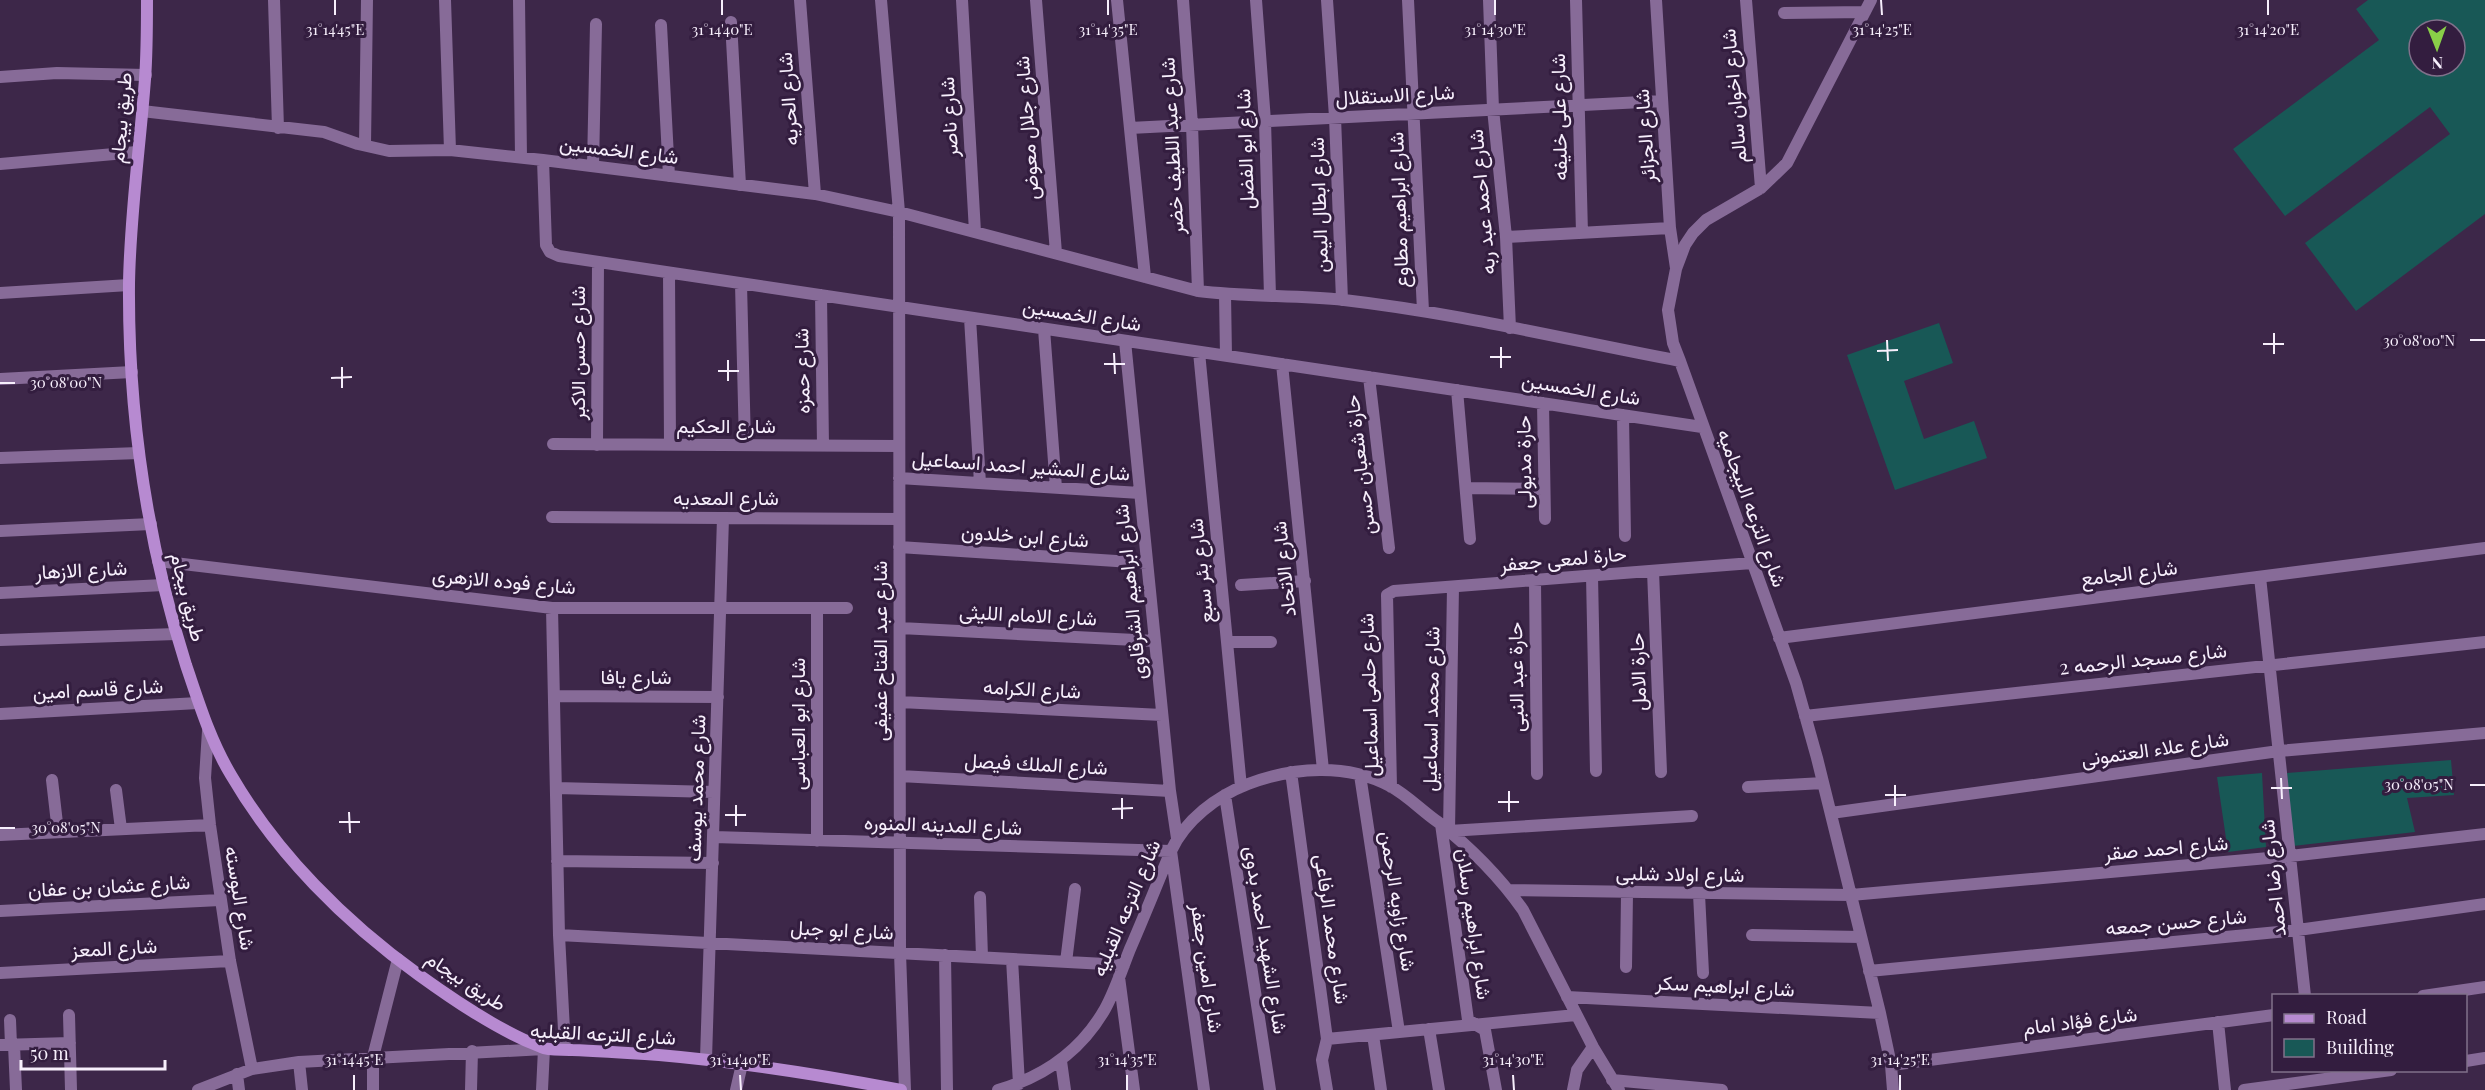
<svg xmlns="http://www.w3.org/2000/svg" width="2485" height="1090" font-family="'Playfair Display',Vazirmatn,serif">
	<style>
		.building { fill: #185856; fill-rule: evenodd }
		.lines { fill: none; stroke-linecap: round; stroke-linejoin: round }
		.street { stroke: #876b98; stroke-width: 12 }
		.secondary { stroke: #b78ad1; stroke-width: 12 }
		.ticks { fill: none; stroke: #f7effc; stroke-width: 2 }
		.labels { text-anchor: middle; stroke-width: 6; stroke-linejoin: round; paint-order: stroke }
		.street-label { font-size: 20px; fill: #f7effc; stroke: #331d3f }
		.ticks-label { font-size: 15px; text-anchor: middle; fill: #f7effc; stroke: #331d3f; stroke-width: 6; stroke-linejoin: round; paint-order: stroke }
	</style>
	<rect width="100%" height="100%" fill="#3d2749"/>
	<path class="building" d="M2368 0H2485V214L2356 311 2305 243 2450 134 2430 107 2285 216 2233 149 2379 40 2356 9ZM2419 30H2455V66H2419Z
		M1939 323 1953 363 1904 381 1924 439 1974 421 1987 458 1895 490 1847 355Z
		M2451 760 2454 795 2407 798 2415 832 2293 846 2287 773Z
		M2262 773 2266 847 2228 852 2217 777Z"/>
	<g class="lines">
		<path class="street" d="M274 0 278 128
			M445 0 450 150
			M519 0 521 157
			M800 0 815 194
			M881 0 899 212 900 953 905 1090
			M962 0 975 232
			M1036 0 1056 253
			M1117 0 1145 277
			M1183 0 1192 125 1198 291
			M1256 0 1265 121 1270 296
			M1327 0 1335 117 1342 300
			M1408 0 1423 311
			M1489 0 1493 109 1506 237 1510 328
			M1576 0 1582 233
			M1656 0 1670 228 1676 268
			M1746 0 1761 188
			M1871 0 1787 163 1761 188 1706 220 1693 233 1685 245 1676 269 1668 310 1673 343 1680 361 1796 683 1817 758 1880 1013 1891 1065 1893 1090
			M1784 13 1865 12
			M731 22 740 185
			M661 25 669 176
			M0 77 57 73 146 75
			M142 111 324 132 358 144 389 151 450 150 543 160 815 194 899 212 1198 291C1247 297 1295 295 1344 300 1457 313 1568 340 1680 361
			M1130 128 1662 101
			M365 145 367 0
			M543 160 546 245 550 252 559 256 1702 427
			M0 164 137 152
			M593 166 596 24
			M1506 237 1670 228
			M669 273 670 445
			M741 284 745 445
			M0 293 129 285
			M1225 294 1226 356
			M821 295 823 446
			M970 318 980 483
			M1044 329 1056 488
			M1125 341 1170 791 1177 838
			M1199 352 1241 787
			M1282 364 1323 770
			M1369 377 1389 548
			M0 379 132 372
			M1457 390 1470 539
			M1543 403 1545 519
			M1623 415 1625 536
			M553 444 899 446
			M597 445 598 262
			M0 458 139 453
			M899 478 1140 493
			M1466 488 1544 489
			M552 517 899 519
			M0 531 151 524
			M899 547 1147 563
			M158 561 552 608H847
			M1653 571 1661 772
			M1592 576 1596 771
			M2260 577 2305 996
			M1535 581 1537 774
			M1241 585 1305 581
			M1453 587 1449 831 1692 816
			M0 593 164 585
			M552 608 559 935 565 1049
			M817 608V841
			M900 628 1155 641
			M1779 638 2485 548
			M0 640 176 634
			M1228 642H1271
			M554 696 718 697
			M900 702 1162 715
			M0 714 198 703
			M1805 716 2485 642
			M208 731 205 778 210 825 230 961 252 1069
			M1291 772 1327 1039 1322 1060 1327 1090
			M1360 775 1399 1032
			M900 776 1170 791
			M52 780 58 832
			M1391 787 1387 595 1394 591 1752 563
			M1748 787 1823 783
			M556 788 714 792
			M116 790 121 829
			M1225 795 1270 1090
			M1831 813 2279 751 2485 733
			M1441 824 1468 1020 1485 1030 1496 1090
			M0 835 210 825
			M714 837 1171 851 1204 1090
			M557 861 713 863
			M1509 890 1851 895 2290 856 2485 834
			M1699 894 1703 973
			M980 897 982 957
			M0 911 220 900
			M559 935 1124 965
			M1752 935 1861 937
			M945 955 947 1090
			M1012 959 1019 1084
			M1066 962 1075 889
			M1626 967 1627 893
			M1869 971 2298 930 2485 904
			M0 973 230 961
			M1119 977 1134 1090
			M2423 996 2485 987
			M1567 997 1880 1013
			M69 1015 71 1090
			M10 1020 11 1045
			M2218 1022 2225 1090
			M1429 1029 1439 1090
			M1373 1035 1381 1090
			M1327 1039 1576 1015
			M0 1045 70 1043
			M14 1045 16 1090
			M706 1059 723 518
			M1061 1061 1065 1090
			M2466 1061 2485 1058
			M299 1062 302 1090
			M1891 1065 2274 1015
			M237 1074 239 1090
			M1612 1080 1722 1090
			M198 1090 252 1069 299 1062 544 1049 542 1090
			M373 1090V1057L398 959
			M471 1090 472 1051
			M736 1090 742 1064
			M998 1090C1043 1077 1081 1051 1105 1009 1115 991 1122 969 1130 949 1144 917 1157 884 1171 851 1185 820 1217 796 1248 784 1293 767 1347 763 1390 786 1407 795 1422 811 1438 822 1471 848 1499 876 1523 910L1593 1047 1619 1090
			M1573 1090 1577 1070 1593 1047
			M2244 1090 2391 1070"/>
		<path class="secondary" d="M147 0C147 26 147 53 145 79 140 147 130 215 129 284 128 412 147 542 186 665 199 703 210 740 231 775 277 854 345 922 419 975 455 1001 499 1031 541 1047 550 1051 562 1049 572 1050 601 1051 630 1053 659 1055 740 1062 821 1075 901 1090"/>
	</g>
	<path class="ticks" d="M335 0V15M722 0V15M1108 0V15M1495 0V15M1881 0 1882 15M2268 0V15M2274 333V354M1887 340 1888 361M2470 340H2485M2263 344H2284M1501 347V368M1877 351 1898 350M1114 353 1115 374M1490 357H1511M728 360V381M1104 364H1125M342 367V388M718 371H739M331 378 352 377M0 383H15M2281 778 2282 799M1895 785V806M2470 785H2485M2271 788H2292M1509 791V812M1885 795H1906M1122 798V819M1498 802H1519M736 805V826M1112 809 1133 808M349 812 350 833M725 815H746M339 822H360M0 828H15M354 1075V1090M740 1075 741 1090M1127 1075V1090M1513 1075 1514 1090M1900 1075V1090"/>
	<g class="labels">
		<g class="street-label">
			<text transform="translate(1395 95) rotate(-3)" y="7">شارع الاستقلال</text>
			<text transform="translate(1734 96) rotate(-95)" y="7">شارع اخوان سالم</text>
			<text transform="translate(788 99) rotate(-94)" y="7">شارع الحريه</text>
			<text transform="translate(949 117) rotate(-93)" y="7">شارع ناصر</text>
			<text transform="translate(1559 117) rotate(-91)" y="7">شارع على خليفه</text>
			<text transform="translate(121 118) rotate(-85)" y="7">طريق بيجام</text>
			<text transform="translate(1027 128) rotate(-94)" y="7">شارع جلال معوض</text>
			<text transform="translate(1645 136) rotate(-94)" y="7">شارع الجزائر</text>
			<text transform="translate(1172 146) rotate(-93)" y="7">شارع عبد اللطيف خضر</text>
			<text transform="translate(1245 149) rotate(-92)" y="7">شارع ابو الفضل</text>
			<text transform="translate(619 150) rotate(7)" y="7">شارع الخمسين</text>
			<text transform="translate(1482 202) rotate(-95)" y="7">شارع احمد عبد ربه</text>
			<text transform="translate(1319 205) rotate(-92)" y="7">شارع ابطال اليمن</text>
			<text transform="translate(1399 210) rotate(-92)" y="7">شارع ابراهيم مطاوع</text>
			<text transform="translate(1082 315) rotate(9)" y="7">شارع الخمسين</text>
			<text transform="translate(578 353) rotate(-90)" y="7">شارع حسن الاكبر</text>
			<text transform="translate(802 371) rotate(-91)" y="7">شارع حمزه</text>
			<text transform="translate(1581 389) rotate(9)" y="7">شارع الخمسين</text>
			<text x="726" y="433">شارع الحكيم</text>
			<text transform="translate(1524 462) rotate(-91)" y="7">حارة مدبولى</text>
			<text transform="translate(1360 465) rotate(-97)" y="7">حارة شعبان حسن</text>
			<text transform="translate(1021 466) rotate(4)" y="7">شارع المشير احمد اسماعيل</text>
			<text x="726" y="505">شارع المعديه</text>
			<text transform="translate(1752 508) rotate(70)" y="7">شارع الترعه البيجاميه</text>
			<text transform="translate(1025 536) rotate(4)" y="7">شارع ابن خلدون</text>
			<text transform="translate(1563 559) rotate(-5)" y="7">حارة لمعى جعفر</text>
			<text transform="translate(1284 569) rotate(-96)" y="7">شارع الاتحاد</text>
			<text transform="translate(81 570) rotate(-3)" y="7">شارع الازهار</text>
			<text transform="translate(1201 571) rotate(-96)" y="7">شارع بئر سبع</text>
			<text transform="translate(2129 573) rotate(-7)" y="7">شارع الجامع</text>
			<text transform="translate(504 581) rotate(5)" y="7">شارع فوده الازهرى</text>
			<text transform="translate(1130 592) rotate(-96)" y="7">شارع ابراهيم الشرقاوى</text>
			<text transform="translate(188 597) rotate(76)" y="7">طريق بيجام</text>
			<text transform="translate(1028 615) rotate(3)" y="7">شارع الامام الليثى</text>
			<text transform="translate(880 651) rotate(-90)" y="7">شارع عبد الفتاح عفيفى</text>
			<text transform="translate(2143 659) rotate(-6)" y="7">شارع مسجد الرحمه 2</text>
			<text transform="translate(1638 672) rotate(-92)" y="7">حارة الامل</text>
			<text x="636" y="684">شارع يافا</text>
			<text transform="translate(1516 677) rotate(-91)" y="7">حارة عبد النبى</text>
			<text transform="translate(98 689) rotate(-3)" y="7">شارع قاسم امين</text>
			<text transform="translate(1032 689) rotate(3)" y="7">شارع الكرامه</text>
			<text transform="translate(1369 695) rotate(-92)" y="7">شارع حلمى اسماعيل</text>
			<text transform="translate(1431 709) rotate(-89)" y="7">شارع محمد اسماعيل</text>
			<text transform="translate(798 724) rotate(-90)" y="7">شارع ابو العباسى</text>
			<text transform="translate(2155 749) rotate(-8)" y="7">شارع علاء العتمونى</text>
			<text transform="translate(1036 764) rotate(3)" y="7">شارع الملك فيصل</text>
			<text transform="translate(696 788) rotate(-88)" y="7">شارع محمد يوسف</text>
			<text transform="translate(943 825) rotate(2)" y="7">شارع المدينه المنوره</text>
			<text transform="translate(2166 848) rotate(-5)" y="7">شارع احمد صقر</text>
			<text transform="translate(1680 874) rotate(1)" y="7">شارع اولاد شلبى</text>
			<text transform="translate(2273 878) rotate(-96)" y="7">شارع رضا احمد</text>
			<text transform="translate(109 886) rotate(-3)" y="7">شارع عثمان بن عفان</text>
			<text transform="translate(240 898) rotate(81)" y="7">شارع البوسته</text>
			<text transform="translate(1398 901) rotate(81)" y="7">شارع زاويه الرحمن</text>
			<text transform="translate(1126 908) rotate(-67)" y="7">شارع الترعه القبليه</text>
			<text transform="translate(2176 922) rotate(-5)" y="7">شارع حسن جمعه</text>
			<text transform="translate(1474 924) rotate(82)" y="7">شارع ابراهيم رسلان</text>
			<text transform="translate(1332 929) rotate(82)" y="7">شارع محمد الرفاعى</text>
			<text transform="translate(842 930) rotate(3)" y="7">شارع ابو جبل</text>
			<text transform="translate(1266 940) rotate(81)" y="7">شارع الشهيد احمد بدوى</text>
			<text transform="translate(114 948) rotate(-3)" y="7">شارع المعز</text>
			<text transform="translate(1207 968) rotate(82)" y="7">شارع امين جعفر</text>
			<text transform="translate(466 981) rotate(33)" y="7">طريق بيجام</text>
			<text transform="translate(1725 986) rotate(3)" y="7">شارع ابراهيم سكر</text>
			<text transform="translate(2080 1021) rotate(-7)" y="7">شارع فؤاد امام</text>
			<text transform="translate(603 1034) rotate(3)" y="7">شارع الترعه القبليه</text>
		</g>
	</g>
	<g class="ticks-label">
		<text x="335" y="35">31°14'45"E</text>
		<text x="722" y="35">31°14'40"E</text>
		<text x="1108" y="35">31°14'35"E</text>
		<text x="1495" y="35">31°14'30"E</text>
		<text x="1882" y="35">31°14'25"E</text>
		<text x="2268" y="35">31°14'20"E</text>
		<text x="2419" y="346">30°08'00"N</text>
		<text x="66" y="388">30°08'00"N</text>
		<text x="2419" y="790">30°08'05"N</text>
		<text x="66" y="833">30°08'05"N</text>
		<text x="354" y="1065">31°14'45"E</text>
		<text x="740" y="1065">31°14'40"E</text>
		<text x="1127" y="1065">31°14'35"E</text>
		<text x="1513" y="1065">31°14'30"E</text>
		<text x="1900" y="1065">31°14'25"E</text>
	</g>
	<rect x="2272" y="994" width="195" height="78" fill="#331d3f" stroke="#81718b" stroke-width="1.5"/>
	<rect x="2284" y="1014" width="30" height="9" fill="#b78ad1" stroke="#81718b" stroke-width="1.5"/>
	<text x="2326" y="1024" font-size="18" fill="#f7effc">Road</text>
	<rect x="2284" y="1039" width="30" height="18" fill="#185856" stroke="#81718b" stroke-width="1.5"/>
	<text x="2326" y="1054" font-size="18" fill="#f7effc">Building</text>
	<g transform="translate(2437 48) rotate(179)"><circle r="28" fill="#331d3f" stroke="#81718b" stroke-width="1.5"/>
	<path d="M0-4.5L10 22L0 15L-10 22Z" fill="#89cf48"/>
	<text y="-9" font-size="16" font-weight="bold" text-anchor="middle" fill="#f7effc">N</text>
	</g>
	<path d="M21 1060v9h144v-9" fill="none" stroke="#f7effc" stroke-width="3"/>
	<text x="30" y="1060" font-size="18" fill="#f7effc" stroke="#331d3f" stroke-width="4.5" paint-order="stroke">50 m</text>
</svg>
